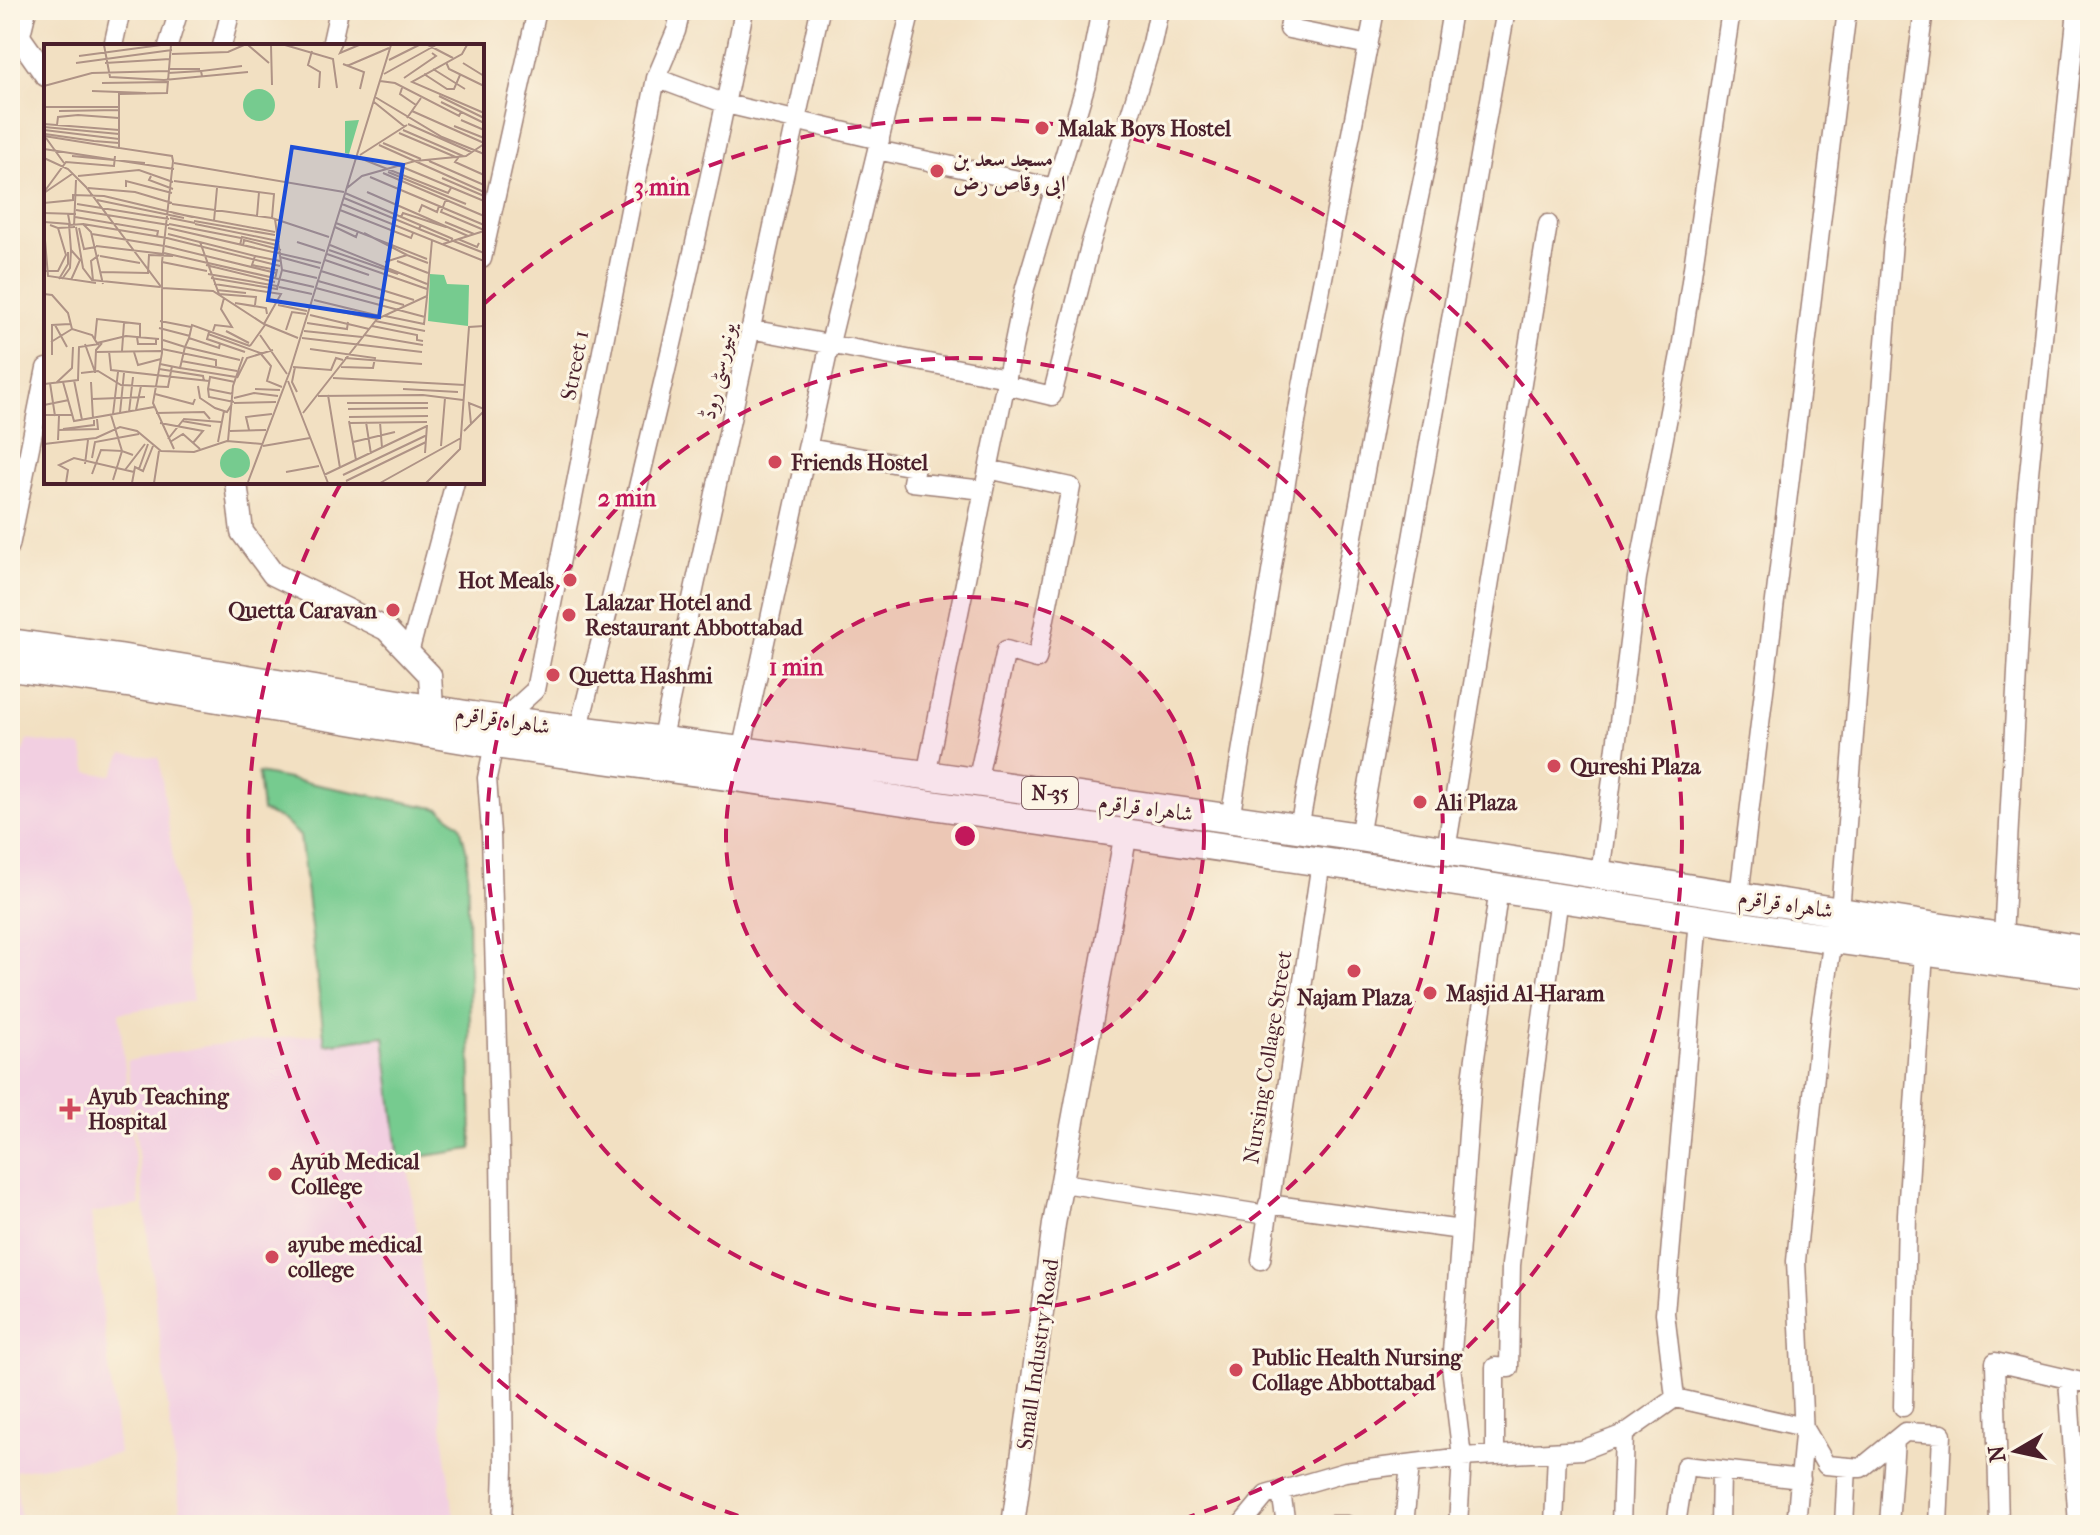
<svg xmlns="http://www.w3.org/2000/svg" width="2100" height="1535" font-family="'IM FELL French Canon',Amiri,serif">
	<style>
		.built { fill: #f2cfe1 }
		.green { fill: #76cb8f; stroke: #60755d; stroke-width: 2 }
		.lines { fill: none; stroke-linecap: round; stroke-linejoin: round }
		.minor-casing { stroke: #9e8076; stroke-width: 21 }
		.tertiary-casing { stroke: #9e8076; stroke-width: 25 }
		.trunk-casing { stroke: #9e8076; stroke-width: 31 }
		.minor { stroke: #fff; stroke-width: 18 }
		.tertiary { stroke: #fff; stroke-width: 22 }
		.trunk { stroke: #fff; stroke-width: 28 }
		.ring { fill: none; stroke: #c2185b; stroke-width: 4; stroke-dasharray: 14 10 }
		.poi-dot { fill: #d1495b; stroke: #fcf5e5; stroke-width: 3 }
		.labels { text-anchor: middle; stroke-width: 6; stroke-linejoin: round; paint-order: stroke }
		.shield { fill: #fcf5e5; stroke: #7f5f63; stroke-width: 2 }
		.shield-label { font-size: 20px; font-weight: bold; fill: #4a1f2b }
		.poi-label { font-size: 22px; font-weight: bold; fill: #4a1f2b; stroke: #fcf5e5; text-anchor: start }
		.street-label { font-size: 22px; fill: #4a1f2b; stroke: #fcf5e5 }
		.inset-road { fill: none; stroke: #af9386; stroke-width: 2 }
		.view { fill: #1d4ed8; fill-opacity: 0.15; stroke: #1d4ed8; stroke-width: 4 }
		.inset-edge { fill: none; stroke: #4a1f2b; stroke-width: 4 }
		.centre { fill: #c2185b; stroke: #fcf5e5; stroke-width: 4 }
		.ring-label { font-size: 24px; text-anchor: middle; font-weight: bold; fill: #c2185b; stroke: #fcf5e5; stroke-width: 6; stroke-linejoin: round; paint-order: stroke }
	</style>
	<rect width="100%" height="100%" fill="#fcf5e5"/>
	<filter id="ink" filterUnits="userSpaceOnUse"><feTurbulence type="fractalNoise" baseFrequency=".0125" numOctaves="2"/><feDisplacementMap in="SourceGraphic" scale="16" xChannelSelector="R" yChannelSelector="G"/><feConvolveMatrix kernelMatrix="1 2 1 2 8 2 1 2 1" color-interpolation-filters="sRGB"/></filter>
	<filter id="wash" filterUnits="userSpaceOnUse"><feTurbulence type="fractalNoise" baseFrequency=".006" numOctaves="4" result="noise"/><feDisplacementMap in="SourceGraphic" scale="32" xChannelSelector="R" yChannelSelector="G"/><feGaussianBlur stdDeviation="1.8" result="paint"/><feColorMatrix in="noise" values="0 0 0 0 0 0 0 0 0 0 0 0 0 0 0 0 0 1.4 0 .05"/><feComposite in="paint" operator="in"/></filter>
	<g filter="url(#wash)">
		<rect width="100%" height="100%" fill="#f2e0c2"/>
		<path class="built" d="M27 740 82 747 88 772 100 774 112 775 123 753 159 758 193 1001 119 1013 140 1205 91 1213 119 1454 15 1471 21 1525H10V758L20 759Z
			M390 1026 455 1525H182L127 1061 206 1046Z"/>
		<path class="green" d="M258 773 440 809 460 825 467 853 472 1149 399 1160 384 1036 325 1044 300 836 283 820 262 811Z"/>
	</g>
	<g filter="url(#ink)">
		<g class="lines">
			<defs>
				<path id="minor" d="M1292 10 1289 29 1369 45
					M20 39 27 10
					M113 46 121 10
					M168 46 179 10
					M222 46 231 10
					M331 46 339 10
					M656 78 726 104 880 140
					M877 150 1055 188
					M482 259 537 10
					M750 329 1007 378
					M1006 385 1052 396 1091 242 1152 43 1159 10
					M808 448 915 467 912 482 984 490
					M10 546 46 368
					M409 653 455 482
					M502 720 535 690 656 78 676 31 681 10
					M578 731C608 615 635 499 663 383 692 259 720 135 744 10
					M661 742 820 10
					M494 744 487 778 491 833 500 1153 504 1468 502 1525
					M741 752 830 343 911 10
					M926 775 1025 288 1087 80 1101 10
					M977 782 1006 650 1037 659 1071 487 988 469
					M1230 819 1302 386 1375 10
					M1299 828 1392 325 1429 150 1452 10
					M1359 837 1506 10
					M1446 850 1548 224
					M1600 875 1637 578 1681 349 1731 10
					M1739 896 1847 10
					M1840 912 1893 241 1924 10
					M2003 937 2026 502 2077 10
					M1063 1183 1267 1215
					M1268 1204 1461 1230
					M1261 1260 1321 862
					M2068 1379 2078 1525
					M1675 1398 1665 1313 1699 919
					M1903 1407 1907 1214 1924 952
					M1495 1455V1367L1509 1368 1511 1265 1533 1082 1559 898
					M1281 1491 1286 1525
					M1241 1525 1266 1495 1345 1472 1462 1457 1582 1450 1624 1434 1675 1398 1804 1427 1826 1465 1861 1468 1905 1432 1942 1434 1938 1525
					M1330 1525H1347
					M1404 1525 1410 1464
					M1458 1525 1462 1457 1451 1366 1472 1079 1499 888
					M1554 1525 1557 1452
					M1621 1525 1624 1434
					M1676 1525 1685 1466 1801 1479
					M1720 1525 1721 1472
					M1796 1525 1804 1435 1796 1261 1821 1016 1833 939
					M1844 1525 1847 1467
					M1889 1525 1895 1440
					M1999 1525 1995 1362 2090 1384"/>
				<path id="tertiary" d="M10 24 46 75
					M236 482 242 532 273 574 386 629 430 675 432 708
					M1013 1525 1054 1224 1126 833"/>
				<path id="trunk" d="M10 643 119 658 472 716 926 775 1359 837 2090 951
					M10 667 134 684 494 744 815 788 1384 871 1782 932 2090 974"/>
			</defs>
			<use href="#minor" class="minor-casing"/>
			<use href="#tertiary" class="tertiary-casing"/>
			<use href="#trunk" class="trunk-casing"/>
			<use href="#minor" class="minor"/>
			<use href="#tertiary" class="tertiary"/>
			<use href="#trunk" class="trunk"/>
		</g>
	</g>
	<circle cx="965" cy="836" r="239" fill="#c2185b" fill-opacity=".12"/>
	<g class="ring">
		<circle cx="965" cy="836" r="239"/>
		<circle cx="965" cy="836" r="478"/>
		<path d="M761 1523A717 717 0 0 1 341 483M485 303A717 717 0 1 1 1169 1523"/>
	</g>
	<g class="poi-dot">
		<circle cx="1042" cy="128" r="8"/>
		<circle cx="937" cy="171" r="8"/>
		<circle cx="775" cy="462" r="8"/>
		<circle cx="570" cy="580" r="8"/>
		<circle cx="393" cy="610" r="8"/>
		<circle cx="569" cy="615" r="8"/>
		<circle cx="553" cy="675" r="8"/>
		<circle cx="1554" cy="766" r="8"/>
		<circle cx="1420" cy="802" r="8"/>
		<circle cx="1354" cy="971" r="8"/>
		<circle cx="1430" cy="993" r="8"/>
		<path d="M66 1097h8v8h8v8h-8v8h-8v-8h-8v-8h8z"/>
		<circle cx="275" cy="1174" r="8"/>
		<circle cx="272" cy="1257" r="8"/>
		<circle cx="1236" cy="1370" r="8"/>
	</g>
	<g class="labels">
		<rect class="shield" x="1022" y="777" width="56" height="32" rx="6"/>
		<g class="shield-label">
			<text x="1050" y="800">N-35</text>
		</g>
		<g class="poi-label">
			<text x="1058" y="136">Malak Boys Hostel</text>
			<text x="953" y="166">مسجد سعد بن<tspan x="953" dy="25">ابی وقاص رض</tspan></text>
			<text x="791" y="470">Friends Hostel</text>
			<text x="554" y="588" text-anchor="end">Hot Meals</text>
			<text x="585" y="610">Lalazar Hotel and<tspan x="585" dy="25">Restaurant Abbottabad</tspan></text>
			<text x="377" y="618" text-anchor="end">Quetta Caravan</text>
			<text x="569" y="683">Quetta Hashmi</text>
			<text x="1570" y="774">Qureshi Plaza</text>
			<text x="1436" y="810">Ali Plaza</text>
			<text x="1446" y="1001">Masjid Al-Haram</text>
			<text x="1354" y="1005" text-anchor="middle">Najam Plaza</text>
			<text x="88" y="1104">Ayub Teaching<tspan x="88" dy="25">Hospital</tspan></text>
			<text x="291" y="1169">Ayub Medical<tspan x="291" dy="25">College</tspan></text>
			<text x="288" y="1252">ayube medical<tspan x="288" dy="25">college</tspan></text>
			<text x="1252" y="1365">Public Health Nursing<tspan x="1252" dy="25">Collage Abbottabad</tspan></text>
		</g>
		<g class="street-label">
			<text transform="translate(574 365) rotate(-79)" y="8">Street 1</text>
			<text transform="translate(717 371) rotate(-78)" y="8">یونیورسٹی روڈ</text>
			<text transform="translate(503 719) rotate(9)" y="8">شاہراہ قراقرم</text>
			<text transform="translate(1146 807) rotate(8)" y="8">شاہراہ قراقرم</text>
			<text transform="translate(1786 903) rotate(9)" y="8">شاہراہ قراقرم</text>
			<text transform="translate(1267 1057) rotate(-81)" y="8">Nursing Collage Street</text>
			<text transform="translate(1037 1354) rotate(-82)" y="8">Small Industry Road</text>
		</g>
	</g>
	<g transform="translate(44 44)">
		<rect width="440" height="440" fill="#f2e0c2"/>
		<path d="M199 61a16 16 0 1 1 32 0a16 16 0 1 1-32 0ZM315 76 305 110 301 109V77ZM386 230 400 231 403 240 425 241 424 282 384 277ZM176 419a15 15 0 1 1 30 0a15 15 0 1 1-30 0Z" fill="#76cb8f"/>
		<path class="inset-road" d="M60 1 66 33 120 36 204 28M127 1 123 49 75 50V104L128 112 129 117 118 218V309L109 359 130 405M204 1 225 19M227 1 228 41M241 1 289 15 293 44M300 1 296 9 315 1M384 1 409 14M423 1 418 10 368 38 440 69M268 7 264 21 276 28 275 44M128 10 184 8 200 1M35 12 117 1M345 16 375 1M402 18 405 25 440 42M32 19 128 6M61 19 126 15M419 19 440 32M299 20 320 28 316 45M303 22 345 4M125 25H156M389 25 421 45M124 29 157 27M340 30 392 1M380 30 403 45H410L416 31M158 32 157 27 198 22M360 34 392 12 388 9M336 37 351 39 415 72 417 68M58 39 123 38M0 42 48 29 124 27M358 44 356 50 372 61M48 47 102 49M395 52 440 74M331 53 398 93 440 110M330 58 361 83M397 58 440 79M0 63H75M15 67 75 66M368 67 440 99M363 74 377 54M417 76 440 86M0 80 75 86M364 80 427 108M13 81 14 73 34 71 75 74M410 82 440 94M0 83 75 90M0 86 75 95M359 86 419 112M355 89 414 114 411 118 440 131M1 90 50 97M0 92 75 104M2 94 20 119M50 97 75 99M339 99 377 115M335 101 440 148M0 105 130 125M316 111 363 81M28 112 101 119M313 113 404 149 407 144M0 114 24 125 42 143 118 244 169 247 220 280 254 294M385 117 440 141M130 119 300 148M356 122 440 157M344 128 422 160M339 129 440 172M34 132 95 126 129 138M107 132 105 136 129 145M326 133 440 181M398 134 440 152M130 137 230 150 228 174M82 143V137L128 149M44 144 91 148 128 159M303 144 318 132 371 117 422 112 440 100M0 148 22 118 70 122 71 112M323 148 424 192M0 149 28 130M301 149 409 195M300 154 375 185 377 181M402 155 397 168 440 186M53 156 140 174M0 159 29 156V151L60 152 148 173M33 160 125 175M128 160 228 174 285 193M298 160 440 217M32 166 125 181M296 166 367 194 369 189M375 168 378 161 393 168 395 162M0 169 32 170M129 169 231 188M24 170 26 181 39 180 47 188 59 240M213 172 215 148M31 173 114 187 113 192M357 173 359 169 402 183M126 174 151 179M150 177 231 191M170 177 173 144M0 178 25 180 27 206 36 216 27 236M401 178 430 190M292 179 383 215M39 180 123 194M125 180 197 194M151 180 234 197M32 183 39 224 48 236 116 243M291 183 312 193 314 187M0 184 4 232 52 239M14 184 30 183 32 136M35 184 40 205 52 203M124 184 277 219M375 185 405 197M320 189 363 211M48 190 120 202M124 190 211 212 208 221 233 226 231 235M123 194 236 222M414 195 433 203 435 199M407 196 440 209M156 198 175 250 212 253 211 261M253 198 281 207M399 200 440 187M196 201 198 193 233 201 235 197M286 201 383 240M52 202 120 210M121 202 232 229M199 202 200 196 237 206M285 206 354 230M120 209 270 243M283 210 383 245M56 212 96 219M211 212 236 217M236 213 276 224M281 216 325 231M353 217 384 229M118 218 163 227M341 218 363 211 384 219M162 221 231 238M238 226 273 234M0 227H14L22 211 14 184 6 181M277 227 370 256M57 228 104 229 105 211 129 212M164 230 233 242M167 234 233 245 238 226 231 175M15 235 24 220V208M18 235 26 224 27 206M49 236 47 217 55 211M274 237 360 261M170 240 237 250 220 280M235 243 268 250M272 244 381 273M173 246 202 249M0 250 8 251 24 269 28 285 48 291 53 299 82 292 115 295M270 256 336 272M191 259 222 264 223 270M234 261 263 267M267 262 333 275M266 271 325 285M341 272 380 280 383 253M116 277 147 283M331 277 381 287M263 279 303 285 304 278M11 281 23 303M328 282 373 291V296L379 297M115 284 146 292M242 286 248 268 262 270M169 287 171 281 188 283 177 265 180 254M182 287 205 299M260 287 318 293M165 288 163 295 201 308M164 290 219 310M216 291 243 330M320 291 379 301M93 293 94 300H112V294M145 294 148 281 206 302M258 294 378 308M51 295 53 275 96 280V294M119 296 141 303 145 294 175 304 176 299M7 298 28 285M41 300 51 328M206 302 221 281M118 305 172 316V322M266 305 331 314 329 324 297 323M65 307 67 326 165 337M78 307 80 279M52 308 117 307M90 308 94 321 117 315M217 310 227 322 223 337 238 343M8 311V281L26 280M301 314 378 320M137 317 193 327M116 320 136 324 141 303 196 316M249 323 287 326 292 314 299 316M251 323 248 338 253 348M136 324 192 333M115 325 159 332 160 337M37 329 54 327 77 341 124 343 128 322M51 329 52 306 58 299M193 334 203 314 229 306M289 334 421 341M30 336 38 376M244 337 284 439M19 338 30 377 110 363M47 338 49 375M6 339 11 372M12 339 28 324 29 303M0 340 34 336 35 303 55 300M154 342 156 354 171 364 183 368 188 360M164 345 189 350M211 345 236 346M359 345 414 348M111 350 149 360 151 355M284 351 296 424M274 352 379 351 419 356M190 354 210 349 234 352M48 355 101 353M190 358 165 353 164 345 166 333 191 338M190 359 232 358M303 359H384M0 361 25 356M304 365 384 364M92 366 97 342M85 368 89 333M76 369 80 329M112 369 160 368 166 375M259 369 333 275 383 252 388 196M69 370 74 328M0 371H29M305 373 384 372M138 377 167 382M305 377 312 416M322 378 327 410M336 378 338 404M116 379 159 387 149 399M306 379 383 378M427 380 425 359 440 365M19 385 50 381V376M14 386 54 385 53 375M205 386 202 373 228 370M186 387 222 386M420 387 440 367M124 395 140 375 177 378M14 396 15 372M184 397 189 342 199 313M126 398 139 390 156 405M174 398 180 367M309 398 351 388M0 400 52 394 76 383 93 387 117 407 150 408 183 397 218 400M219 402 266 394M397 402 401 354M381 409 383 381M48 414 51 398 95 390M41 420 44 396M95 425 104 400M81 426 101 400M242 428 275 422M48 430 57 406 78 407 67 371M280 431 383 382M299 431 383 391M69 436 78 407 89 411M302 437 382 398M204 438 246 327 347 1M22 439 24 426 15 421 30 414 90 428M88 439 91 423 99 427 109 402M110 439 115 407M336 439 417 394M382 439 416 405 425 283 440 282"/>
		<path class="view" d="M248 103 359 121 335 273 224 256Z"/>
		<rect width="440" height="440" class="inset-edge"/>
	</g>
	<circle cx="965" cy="836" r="12" class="centre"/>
	<g class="ring-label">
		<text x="662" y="195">3 min</text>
		<text x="627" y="506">2 min</text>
		<text x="796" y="675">1 min</text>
	</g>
	<rect width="2100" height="1535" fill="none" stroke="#fcf5e5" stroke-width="40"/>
	<g transform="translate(2016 1451) rotate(261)" stroke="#fcf5e5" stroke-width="6" paint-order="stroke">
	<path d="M0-6L14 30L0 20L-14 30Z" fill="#4a1f2b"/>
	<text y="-12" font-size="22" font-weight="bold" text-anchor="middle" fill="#4a1f2b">N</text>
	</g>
</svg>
